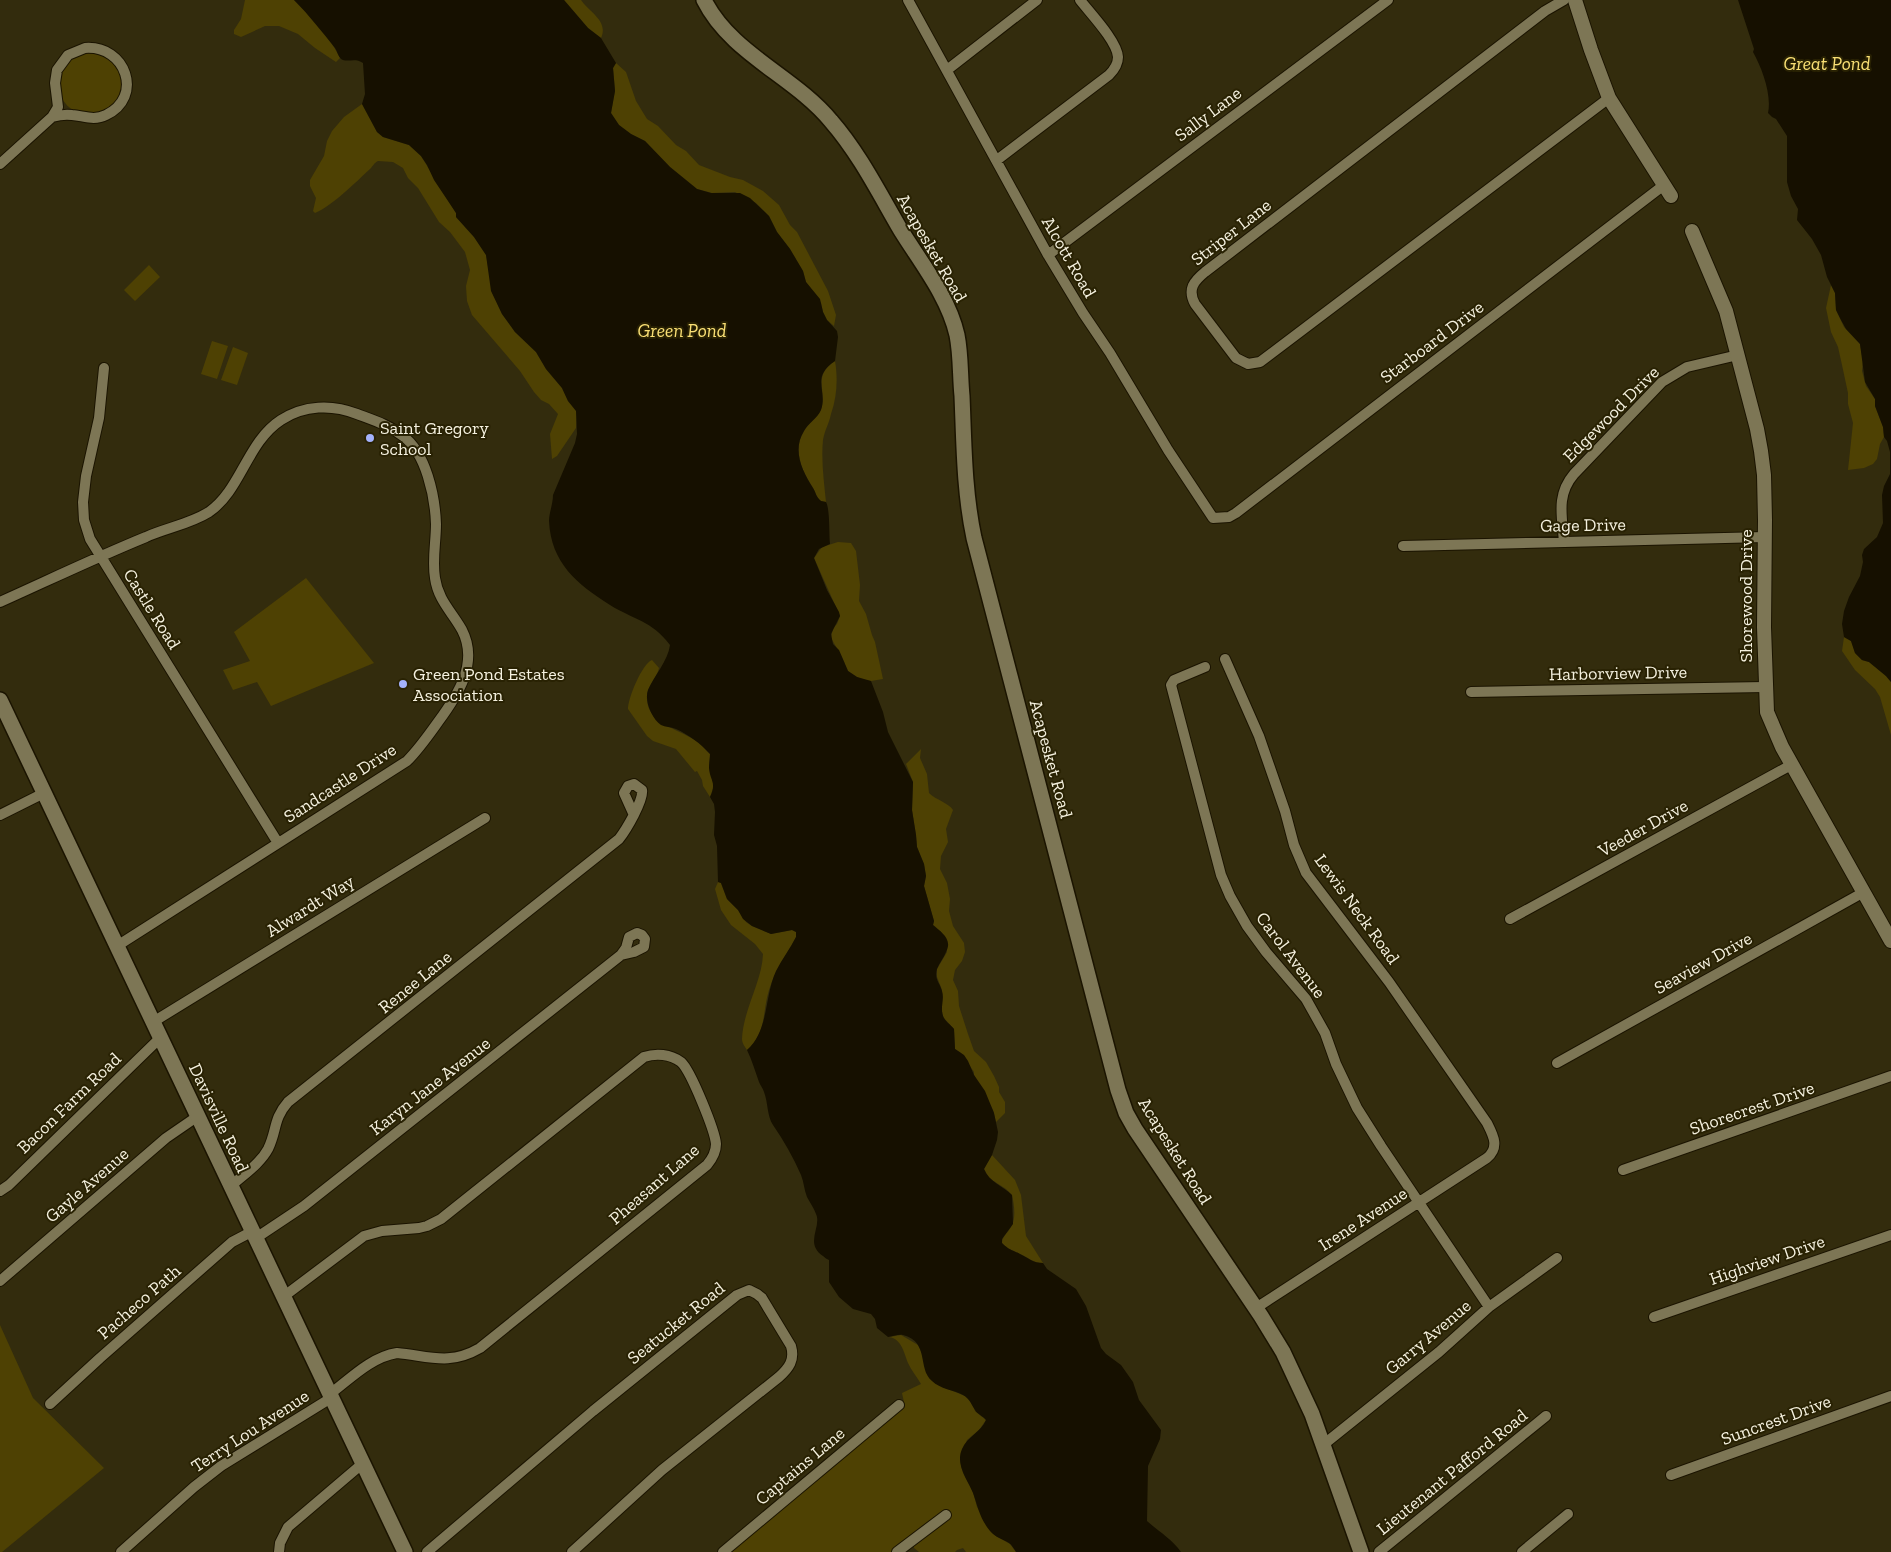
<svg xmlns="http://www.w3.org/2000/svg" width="1891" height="1552" font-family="'Zilla Slab',serif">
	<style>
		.green { fill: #4e4103 }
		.water { fill: #161000 }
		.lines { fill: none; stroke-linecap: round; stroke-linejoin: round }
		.minor-casing { stroke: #1b1400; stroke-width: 12 }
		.tertiary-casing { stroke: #1b1400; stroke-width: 16 }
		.secondary-casing { stroke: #1b1400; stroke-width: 18 }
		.minor { stroke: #7d7655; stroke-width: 10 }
		.tertiary { stroke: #7d7655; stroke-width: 14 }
		.secondary { stroke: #7d7655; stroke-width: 15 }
		.poi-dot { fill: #a4b2fc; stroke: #292203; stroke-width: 2 }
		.labels { text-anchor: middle; stroke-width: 4; stroke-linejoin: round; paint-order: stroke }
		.street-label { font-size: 18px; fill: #f5f1df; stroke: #292203 }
		.poi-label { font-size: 18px; fill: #f5f1df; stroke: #292203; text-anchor: start }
		.water-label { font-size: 19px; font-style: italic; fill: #fae075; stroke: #292203 }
	</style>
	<rect width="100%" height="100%" fill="#332c0d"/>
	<path class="green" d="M245 0H294C308 13 333 41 340 58L336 62 315 48 298 34 279 26H265L241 37 234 34V30L241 19Z
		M564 0H581C589 12 609 21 601 38L588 28Z
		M58 83a32 32 0 1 1 64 0a32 32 0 1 1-64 0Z
		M616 63 626 72 636 101 647 119 658 126 676 145 686 151 699 165 730 177 743 180 763 191 779 205 790 225 797 232 828 291 836 315 834 326 827 320 823 312 821 303 806 282 803 271 790 249 777 232 769 216 756 203 735 192 712 193 697 189 670 167 645 141 631 134 619 125 611 113 615 91 613 68Z
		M362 104 377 132 383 137 409 145 421 156 456 213V217L474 237 486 255 493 294 502 314 515 332 536 352 546 369 562 388 568 401 577 411 576 428 557 456 552 459 550 434 558 414 549 404 541 400 534 392 520 371 472 315 467 301 466 286 470 270 465 252 450 232 439 222 418 188 408 178 403 168 393 162 378 161C374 163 373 166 370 169 356 182 332 206 315 213L313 211 316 198 310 186V180L324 156 327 141 332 131 344 117Z
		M149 265 160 277 135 301 124 290Z
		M1831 285 1835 293 1836 310 1844 327 1860 344 1863 361 1862 371 1866 386 1875 399V406L1883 427 1884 437 1880 444 1877 459 1873 464 1864 468 1848 470 1853 423 1848 404V393L1842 365 1838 347 1831 332 1826 308Z
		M212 341 228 346 217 379 201 374Z
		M233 347 248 353 237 385 221 380Z
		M835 361C838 378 837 397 831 414 829 424 825 429 823 440 821 460 824 482 826 502L821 501C816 497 816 493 813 488 802 471 792 450 804 431 809 422 820 416 822 406 825 386 814 375 835 361Z
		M838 542 851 543 856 551 860 585 859 601 866 614 872 635 875 642 883 679 871 681 864 680 857 677 848 671 842 657 831 638 833 628 837 624 840 616 814 558 822 547Z
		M306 578 374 663 271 706 257 682 233 690 223 670 250 661 234 632Z
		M1844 637 1851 641 1855 653 1862 660 1869 662 1886 676 1891 682V735L1880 697 1875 689 1855 670 1842 651Z
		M652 660 659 668C657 678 647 686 647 696 645 725 682 729 699 743 703 746 706 751 710 754L709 767 714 786 710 797 703 786 702 780 697 771 695 772 676 749 653 741 647 736 628 709C628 698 642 664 652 660Z
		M921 749 920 758 927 774 929 793C936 800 949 803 953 810L946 829 948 842 941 856 940 869 947 883 950 899 949 911 953 926 964 943 965 952 962 961 955 970 953 980 958 991 959 1006 968 1034 974 1051 986 1062 994 1076 999 1087V1092L1005 1102V1113L996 1122 993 1110 974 1075V1072L961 1053 955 1049 954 1029 943 1017 942 1010V990L937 977V969L947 952 941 932 933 925 934 921 924 886 926 876 924 864 917 847 916 835 912 810 913 782 906 764Z
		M718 882 721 883 727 899 738 910 746 922 752 926 771 934 792 930 796 932V937C787 954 775 971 769 990 762 1012 767 1033 747 1050 745 1047 742 1043 742 1039 743 1010 762 982 763 954L755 944 731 925 721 910 715 889Z
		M992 1155 1015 1180 1021 1195 1026 1236 1043 1263C1033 1263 1029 1258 1020 1254 1011 1249 1010 1251 1002 1243 1002 1236 1009 1232 1012 1225 1016 1217 1014 1204 1012 1195L1006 1189 989 1178 984 1169Z
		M0 1325 33 1398 104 1468 2 1552H0Z
		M901 1335 918 1345 923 1355 926 1373 938 1385 965 1396 972 1402 975 1411 986 1420 979 1430 967 1440 960 1460 963 1473 973 1492 977 1507 993 1534 1010 1544 1016 1552H966L963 1548 957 1550 955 1552H919L914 1548V1545L947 1520 945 1511 942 1512 892 1552H729L905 1407 902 1393 921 1384C917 1377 911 1370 908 1363 904 1353 902 1339 889 1337Z"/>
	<path class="water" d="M294 0H564L588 28 601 38 616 63 613 68 615 91 611 113 619 125 631 134 645 141 670 167 697 189 711 193H740L750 198 769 216 777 232 790 249 803 271 806 282 820 299 823 312 827 320 837 331 838 337 835 361C810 378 828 390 821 410 818 418 808 423 804 431 792 450 802 471 813 488 816 493 816 497 821 501L826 502C830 509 829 534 830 544L819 549 814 558 827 590 839 612 840 616 831 634 833 644 839 650 848 671 857 677 871 681 883 712 888 732 913 782 912 810 916 835 917 847 924 864 926 876 924 886 934 921 933 925C941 932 953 939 946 952 944 958 939 963 937 969 934 979 940 983 942 991 945 1000 939 1009 944 1018 946 1022 951 1025 954 1029L955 1049 964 1055 968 1061 974 1075 985 1091 994 1113 998 1132 997 1140 992 1155 984 1169C989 1182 1003 1186 1012 1195L1013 1224 1002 1239V1243C1009 1250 1012 1250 1020 1254 1028 1258 1033 1263 1043 1263L1047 1269 1076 1289 1086 1306 1101 1348 1106 1354 1121 1365 1133 1382 1139 1400 1161 1430 1160 1439 1148 1466 1147 1521C1158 1531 1172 1539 1181 1552H1016C1014 1549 1012 1545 1009 1543 1002 1539 995 1537 990 1531 980 1519 978 1507 973 1493 968 1480 955 1465 962 1449 967 1437 981 1432 986 1420 983 1416 977 1414 975 1410 971 1404 970 1399 963 1395 954 1390 940 1389 932 1381 917 1368 930 1342 903 1335 898 1334 892 1337 888 1337L877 1328 875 1319 871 1314 853 1309 839 1297 829 1282V1260C827 1259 825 1258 823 1256 804 1243 822 1227 816 1214 814 1208 810 1203 807 1197 804 1190 804 1182 801 1175 793 1157 784 1141 773 1125 767 1116 768 1102 764 1092 763 1088 760 1085 759 1082 755 1071 752 1060 747 1050 769 1031 764 997 776 971 782 959 790 949 796 937V932L792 930 771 934 752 926 743 919 738 910 727 899 721 883 718 882 717 846 714 835 715 812 714 804 710 797C717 782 710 781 709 768 709 763 710 759 710 754 700 743 689 735 676 729 671 727 665 727 661 725 652 719 644 701 648 690 654 676 668 661 670 645 651 620 634 620 610 605 577 584 551 563 549 521 549 513 553 504 553 495L575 443 577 434 576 411 568 401 562 388 546 369 536 352 515 332 502 314 491 291 486 255 474 237 456 217V213L434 180 427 165 421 156 409 145 383 137 377 132 362 104 365 94 363 63C355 57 347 63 341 59 338 56 337 51 335 48 322 32 309 15 294 0Z
		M1738 0H1891V682L1886 676 1869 662 1862 660 1855 653 1851 641 1844 637 1842 624 1844 611 1849 597 1860 576 1863 562 1862 555 1864 549 1877 537 1883 523 1882 495 1884 486 1890 474V452L1887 441 1884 437 1883 427 1875 406V399L1865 382 1860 344 1846 329 1841 320 1836 310 1835 293 1827 277 1821 255 1812 239 1797 220 1798 209 1791 196 1787 182V136L1776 119 1772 117 1768 113C1772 95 1762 68 1753 52L1754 49Z"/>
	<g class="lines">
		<defs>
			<path id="minor" d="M908 0 1048 255 1083 313 1110 353 1168 450 1213 518 1229 517 1236 513 1664 185
				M1564 0 1545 11 1205 272C1194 281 1187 289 1195 304L1236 358 1248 364 1260 362 1609 98
				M85 48C126 45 144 97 106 115 94 121 84 116 72 115 65 114 59 115 52 117L58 107 55 83 57 70 68 55Z
				M947 70 1037 0
				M997 160 1109 75C1114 70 1118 64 1118 57 1117 41 1090 13 1080 0
				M0 164 52 117
				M1048 255 1388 0
				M104 368 99 418 86 476 83 502 84 520 90 539 278 843
				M1564 542C1562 516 1556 495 1574 474L1662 382 1687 367 1738 355
				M1403 546 1765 537
				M0 602C49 580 97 557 146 537 166 528 190 524 209 512 241 490 247 442 281 420 304 405 332 404 357 414 373 420 389 425 403 436 426 453 435 496 436 524 436 542 432 560 435 578 438 600 452 612 462 630 479 663 458 695 438 722 428 736 419 749 407 761L117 946
				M1225 659 1259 736 1285 811 1294 845 1306 873 1389 982 1487 1123C1493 1135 1500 1147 1487 1158L1256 1308
				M1205 667 1174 680 1171 685 1221 875 1230 896 1247 926 1266 952 1306 999 1325 1033 1336 1064 1357 1108 1381 1146 1489 1307
				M1471 692 1765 687
				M0 815 44 793
				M1510 919 1791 765
				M637 933 642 935 645 939 644 947 634 952 621 955 626 948 629 937Z
				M153 1022 485 818
				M1557 1063 1864 892
				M1623 1170 1891 1076
				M231 1186C243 1175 260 1164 268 1149 277 1131 273 1119 288 1102L619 839C626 830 644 800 642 790L634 784 628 786 624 793 633 813
				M0 1191 9 1185 160 1038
				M256 1238 304 1206 621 955
				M0 1281 166 1138 198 1116
				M283 1297 364 1236 382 1231 419 1228 427 1226 441 1219 644 1057C656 1053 670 1054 681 1062 691 1071 715 1131 716 1144 716 1153 712 1159 707 1165L480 1348C449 1366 429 1356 397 1353 371 1357 350 1379 330 1394
				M1654 1317 1891 1235
				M50 1404 100 1358 232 1242 253 1231
				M1323 1445 1439 1352 1489 1307 1557 1258
				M1671 1475 1891 1396
				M121 1552 194 1487 221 1466 331 1398
				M279 1552 280 1543 288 1527 362 1464
				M427 1552 593 1411 737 1295 749 1290 757 1294 762 1298 791 1346C795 1360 789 1368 779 1377L662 1470 572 1552
				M723 1552 899 1405
				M897 1552 946 1515
				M1379 1552 1546 1416
				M1522 1552 1568 1514"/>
			<path id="tertiary" d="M1575 0 1591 50 1609 98 1671 196
				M1692 231 1726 311 1757 429 1761 451 1764 475 1765 520 1764 627 1767 712 1782 747 1891 941"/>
			<path id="secondary" d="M704 0C731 54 794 76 831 121 859 153 879 193 900 229 921 263 948 296 957 335 961 355 960 376 962 396 964 443 964 491 974 538L1118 1090 1126 1113 1135 1129 1261 1316 1283 1352 1312 1414 1361 1552
				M0 700 405 1552"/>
		</defs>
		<use href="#minor" class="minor-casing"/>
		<use href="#tertiary" class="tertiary-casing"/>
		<use href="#secondary" class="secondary-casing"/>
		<use href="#minor" class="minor"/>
		<use href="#tertiary" class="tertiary"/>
		<use href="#secondary" class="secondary"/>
	</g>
	<g class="poi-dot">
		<circle cx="370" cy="438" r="5"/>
		<circle cx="403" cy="684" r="5"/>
	</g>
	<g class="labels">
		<g class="street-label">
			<text transform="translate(1208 114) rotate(-37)" y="6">Sally Lane</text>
			<text transform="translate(1231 232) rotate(-38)" y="6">Striper Lane</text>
			<text transform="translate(932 248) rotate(60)" y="6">Acapesket Road</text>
			<text transform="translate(1069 257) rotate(60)" y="6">Alcott Road</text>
			<text transform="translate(1432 342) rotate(-37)" y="6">Starboard Drive</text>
			<text transform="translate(1611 414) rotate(-45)" y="6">Edgewood Drive</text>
			<text transform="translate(1583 525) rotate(-1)" y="6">Gage Drive</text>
			<text transform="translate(1746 596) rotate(-90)" y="6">Shorewood Drive</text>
			<text transform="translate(152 609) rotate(58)" y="6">Castle Road</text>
			<text transform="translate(1618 673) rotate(-1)" y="6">Harborview Drive</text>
			<text transform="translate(1051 759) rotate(75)" y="6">Acapesket Road</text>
			<text transform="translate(340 783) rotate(-33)" y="6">Sandcastle Drive</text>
			<text transform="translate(1643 828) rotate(-29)" y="6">Veeder Drive</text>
			<text transform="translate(310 906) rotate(-32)" y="6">Alwardt Way</text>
			<text transform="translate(1357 909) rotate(54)" y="6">Lewis Neck Road</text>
			<text transform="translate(1291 955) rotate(53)" y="6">Carol Avenue</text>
			<text transform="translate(1703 963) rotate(-29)" y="6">Seaview Drive</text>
			<text transform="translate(415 982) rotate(-39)" y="6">Renee Lane</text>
			<text transform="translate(430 1086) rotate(-38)" y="6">Karyn Jane Avenue</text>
			<text transform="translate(69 1103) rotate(-44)" y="6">Bacon Farm Road</text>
			<text transform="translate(1752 1108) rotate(-19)" y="6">Shorecrest Drive</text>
			<text transform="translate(219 1118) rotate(65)" y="6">Davisville Road</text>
			<text transform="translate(1175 1151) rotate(58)" y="6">Acapesket Road</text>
			<text transform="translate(654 1184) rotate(-41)" y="6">Pheasant Lane</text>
			<text transform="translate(87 1185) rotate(-41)" y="6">Gayle Avenue</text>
			<text transform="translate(1363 1219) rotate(-33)" y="6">Irene Avenue</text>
			<text transform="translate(1767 1260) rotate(-19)" y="6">Highview Drive</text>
			<text transform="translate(139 1302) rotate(-41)" y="6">Pacheco Path</text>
			<text transform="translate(676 1323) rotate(-39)" y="6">Seatucket Road</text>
			<text transform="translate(1428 1337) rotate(-40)" y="6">Garry Avenue</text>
			<text transform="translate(1776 1420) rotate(-20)" y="6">Suncrest Drive</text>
			<text transform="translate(250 1431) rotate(-33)" y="6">Terry Lou Avenue</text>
			<text transform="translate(800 1466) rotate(-40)" y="6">Captains Lane</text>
			<text transform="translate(1452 1472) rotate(-39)" y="6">Lieutenant Pafford Road</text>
		</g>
		<g class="poi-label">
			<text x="380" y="434">Saint Gregory<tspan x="380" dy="21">School</tspan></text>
			<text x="413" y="680">Green Pond Estates<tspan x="413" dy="21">Association</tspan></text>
		</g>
		<g class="water-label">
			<text x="1827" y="70">Great Pond</text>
			<text x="682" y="337">Green Pond</text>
		</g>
	</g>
</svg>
